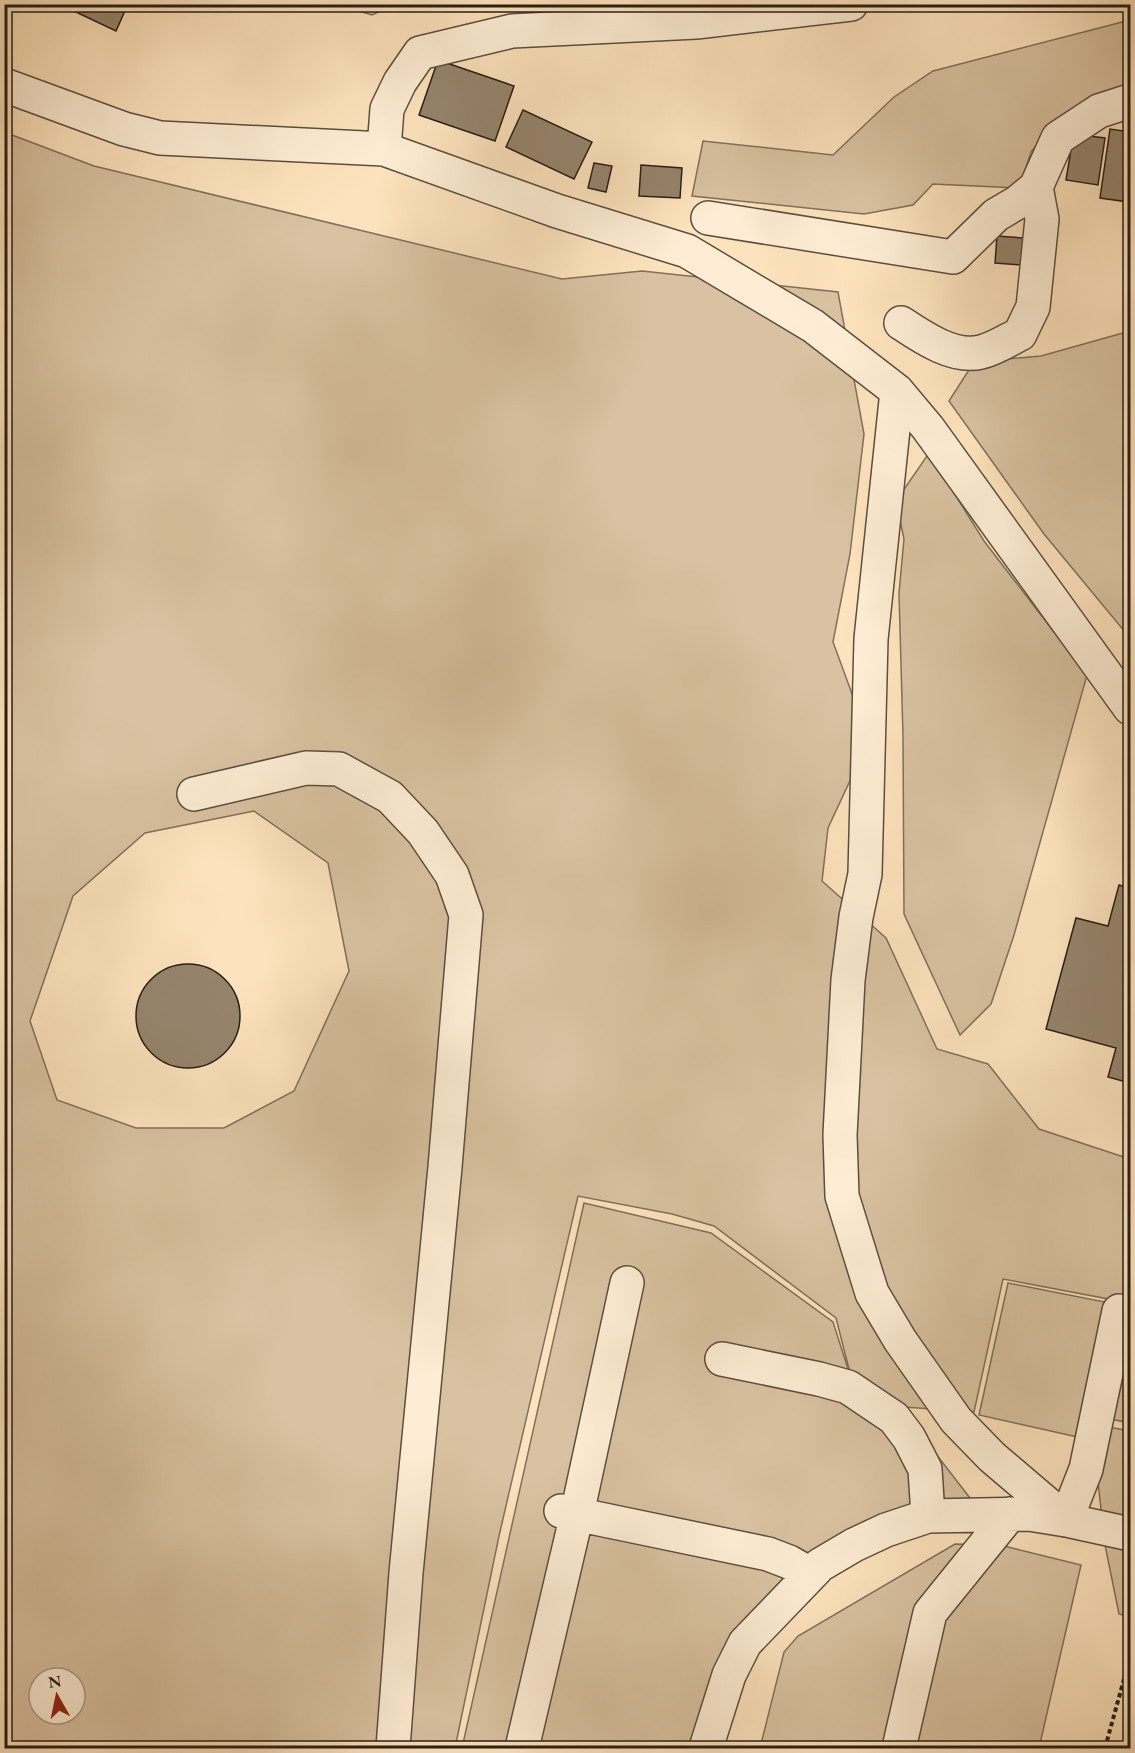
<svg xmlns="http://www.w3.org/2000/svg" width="1135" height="1753" font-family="'EB Garamond',serif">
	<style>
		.green { fill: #d9c2a1; stroke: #80705c; stroke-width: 1.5; fill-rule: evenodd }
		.building { fill: #96846d; stroke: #271e16; stroke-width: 1.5 }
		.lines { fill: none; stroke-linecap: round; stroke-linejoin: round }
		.minor-casing { stroke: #5c4f40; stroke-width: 36 }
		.path { stroke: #271e16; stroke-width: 4; stroke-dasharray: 4.5 3; stroke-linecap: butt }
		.minor { stroke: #feedd4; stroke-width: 33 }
	</style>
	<rect width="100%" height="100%" fill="#fde3bd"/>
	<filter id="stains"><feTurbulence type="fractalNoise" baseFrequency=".00333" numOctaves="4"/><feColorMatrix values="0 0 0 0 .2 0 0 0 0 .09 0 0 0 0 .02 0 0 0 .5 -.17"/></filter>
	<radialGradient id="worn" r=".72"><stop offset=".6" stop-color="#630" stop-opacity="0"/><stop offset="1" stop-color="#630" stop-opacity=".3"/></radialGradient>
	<path class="green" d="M339 5H394L372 15Z
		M1130 20V91L1055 121 1031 152 1019 188 933 184 913 205 864 214 692 196 703 141 833 155 894 97 933 71Z
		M4 132 94 166 562 279 642 271 838 292 864 434 850 554 833 642 869 740 828 828 822 881 886 938 937 1049 988 1064 1039 1129 1130 1159V1303L1003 1279 974 1412 904 1407 849 1369 836 1318 714 1226 672 1214 578 1196 499 1536 455 1748H5ZM254 811 328 863 349 971 294 1091 224 1128H136L57 1100 30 1021 73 896 145 833ZM39 1678H75V1714H39Z
		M1130 331V638L1044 534 949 401 974 362 1041 356Z
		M929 453 984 541 1087 675 1014 935 991 1004 960 1035 904 914 903 736 899 593 904 539 896 501Z
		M584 1203 711 1233 833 1322 849 1372 912 1423 970 1498 896 1510 762 1602 722 1651 690 1748H462Z
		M1008 1283 1130 1307V1423L1105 1418 1100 1442 979 1415Z
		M1108 1427 1130 1431V1617L1119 1614 1105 1545 1098 1482Z
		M955 1544 1000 1545 1081 1565 1039 1748H760L784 1652 798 1636Z"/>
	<path class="building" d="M59 4H128L116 31Z
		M438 60 514 86 495 141 419 115Z
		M523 110 592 142 574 179 506 147Z
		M1130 127V214L1126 213 1128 202 1100 198 1110 129 1130 132Z
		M1089 136 1105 138 1098 185 1066 180 1071 150Z
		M594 163 612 166 606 192 588 188Z
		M641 165 682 168 680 198 639 196Z
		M997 236 1023 238 1021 265 995 263Z
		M1119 885 1130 888V1083L1108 1077 1116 1048 1046 1029 1076 918 1108 926Z
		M136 1016a52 52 0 1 1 104 0a52 52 0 1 1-104 0Z"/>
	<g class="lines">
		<defs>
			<path id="minor" d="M4 85 124 129 160 138 384 149 557 211 687 251 813 326 897 391 928 428 1130 708
				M384 149 387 109 400 82 420 53 512 31 696 22 851 4
				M708 218 953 257 996 215 1018 202 1036 187 1058 138 1099 111 1130 101
				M901 323C922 337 954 359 981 352 994 349 1008 340 1020 334L1033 307 1042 219 1036 187
				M897 391 871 639 865 874 856 917 848 980 840 1135 842 1196 872 1293 900 1340 956 1420 992 1457 1066 1520 1086 1469 1119 1311
				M194 794 306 768 339 769 390 797 423 832 452 875 466 915 445 1167 406 1573 393 1748
				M722 1359 819 1379 848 1387 894 1418 909 1438 925 1469 928 1516
				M561 1511 768 1554 789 1562 810 1574
				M522 1748 577 1514 627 1283
				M706 1748 729 1675 745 1643 820 1565 854 1545 886 1530 928 1516 1029 1514 1066 1520 1130 1534
				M899 1748 930 1613 1010 1514"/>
		</defs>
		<use href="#minor" class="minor-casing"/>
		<path class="path" d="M1105 1748 1126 1672 1130 1669"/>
		<use href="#minor" class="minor"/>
	</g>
	<rect width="1135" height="1753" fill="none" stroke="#fde3bd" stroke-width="24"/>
	<rect x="6" y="6" width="1123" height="1741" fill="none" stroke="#271e16" stroke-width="3"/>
	<rect x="12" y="12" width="1111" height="1729" fill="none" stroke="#271e16" stroke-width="1.5"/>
	<g transform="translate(57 1696) rotate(351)"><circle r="28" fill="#feedd4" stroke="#a89a88" stroke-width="1.5"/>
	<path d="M0-4.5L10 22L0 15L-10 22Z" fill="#8f2418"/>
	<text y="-9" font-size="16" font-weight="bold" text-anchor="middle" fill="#271e16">N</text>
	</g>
	<rect width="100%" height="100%" filter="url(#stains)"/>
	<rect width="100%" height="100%" fill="url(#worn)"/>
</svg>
